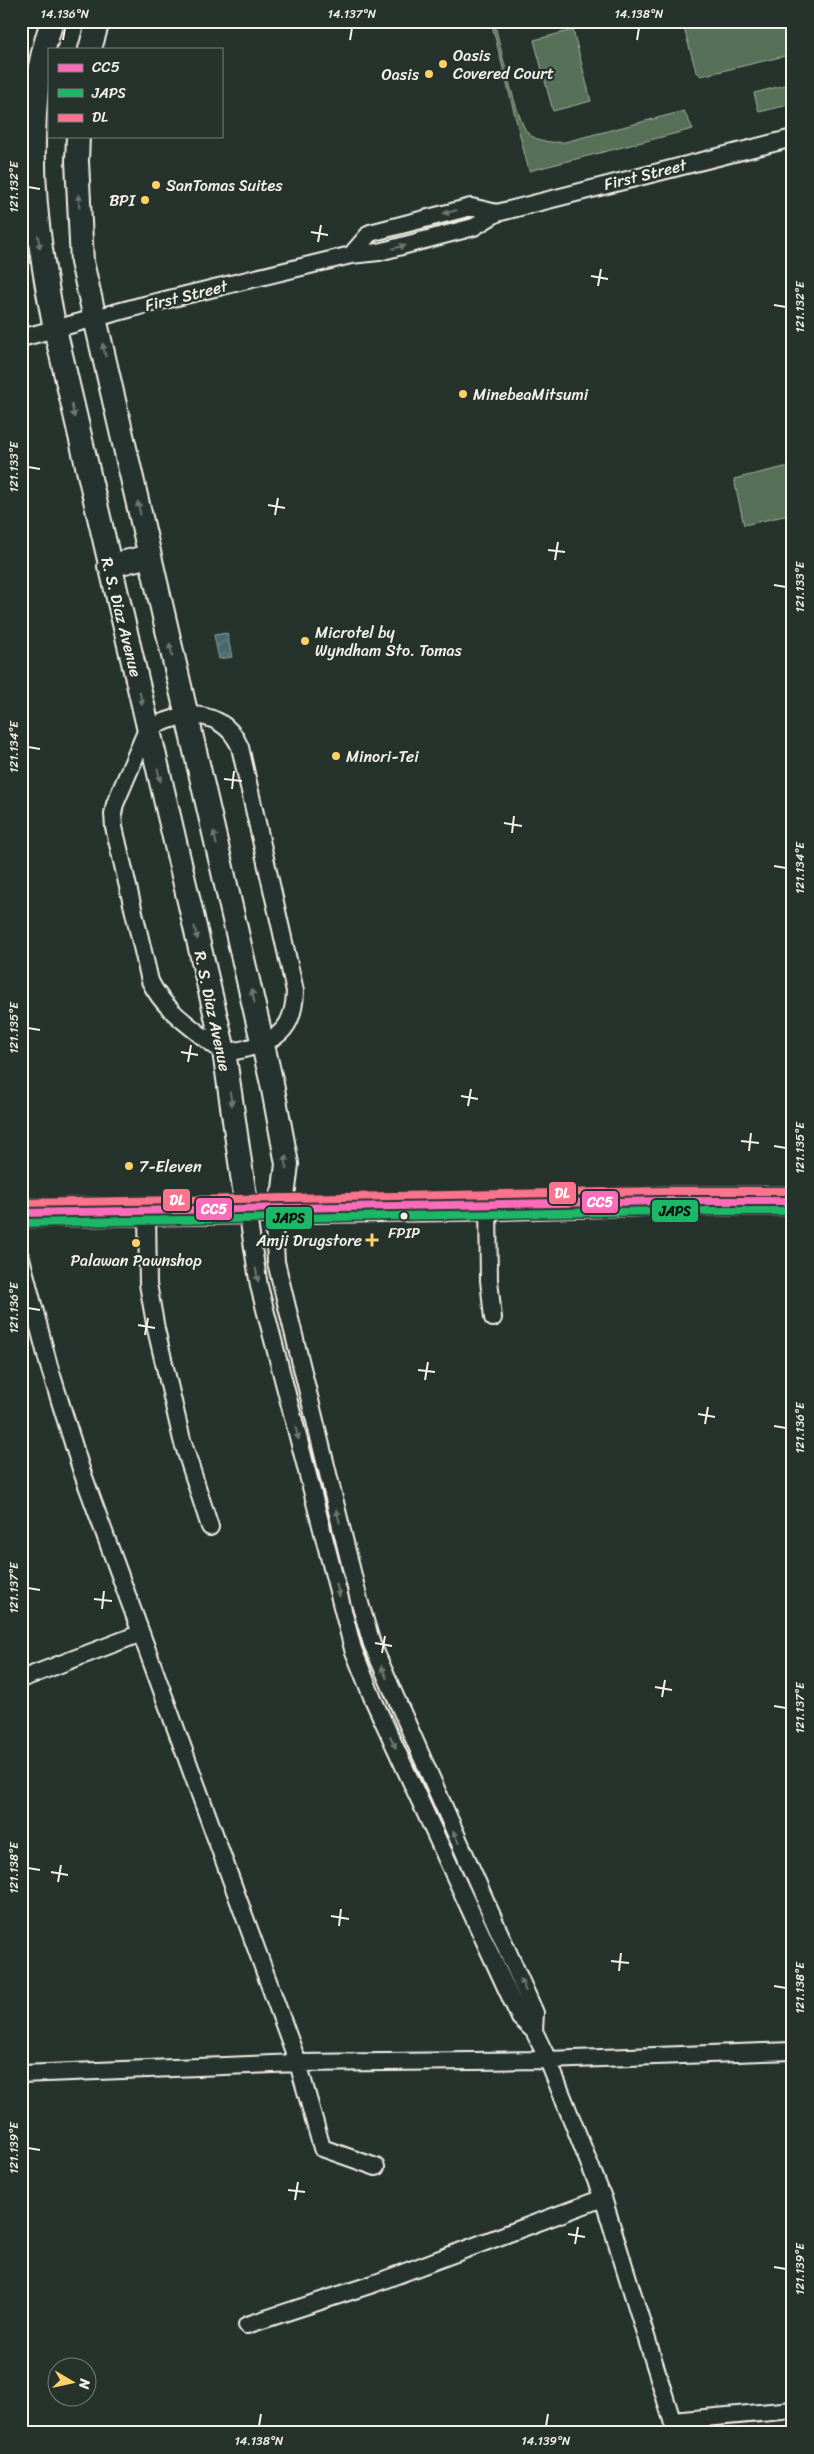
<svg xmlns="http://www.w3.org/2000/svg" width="814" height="2454" font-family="Sriracha,sans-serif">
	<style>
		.green { fill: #577158; stroke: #a6b1a0 }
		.water { fill: url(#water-waves); stroke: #8da19e }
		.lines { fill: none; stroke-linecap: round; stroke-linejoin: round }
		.street-casing { stroke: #f4f1e8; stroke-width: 20 }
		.secondary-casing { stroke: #f4f1e8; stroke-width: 26 }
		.highway-casing { stroke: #f4f1e8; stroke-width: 31 }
		.street { stroke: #26332d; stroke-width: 16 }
		.secondary { stroke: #26332d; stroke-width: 22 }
		.highway { stroke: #26332d; stroke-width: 28 }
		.bus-1-casing { stroke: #26332d; stroke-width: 11 }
		.bus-2-casing { stroke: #26332d; stroke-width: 11 }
		.bus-3-casing { stroke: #26332d; stroke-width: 11 }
		.bus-1 { stroke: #fb6dba; stroke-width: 8 }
		.bus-2 { stroke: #1ab867; stroke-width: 8 }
		.bus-3 { stroke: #fc738d; stroke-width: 8 }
		.oneway { fill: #6e766e }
		.ticks { fill: none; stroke: #f4f1e8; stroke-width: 2 }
		.poi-dot { fill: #ffd166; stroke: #26332d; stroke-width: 2 }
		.bus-dot { fill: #f4f1e8; stroke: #26332d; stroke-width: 2 }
		.labels { text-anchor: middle; stroke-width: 4.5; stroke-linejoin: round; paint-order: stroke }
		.bus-label { font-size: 15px; fill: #f4f1e8; stroke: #26332d }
		.poi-label { font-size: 16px; fill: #f4f1e8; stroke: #26332d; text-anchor: start }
		.street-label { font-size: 16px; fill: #f4f1e8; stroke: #26332d }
		.line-badge { stroke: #26332d; stroke-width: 2 }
		.badge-label { font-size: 14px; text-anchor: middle; font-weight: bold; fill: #fff }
		.pale-badge-label { font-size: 14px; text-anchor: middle; font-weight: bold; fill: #111 }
		.neatline { fill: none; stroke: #f4f1e8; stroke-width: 2 }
		.ticks-label { font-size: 12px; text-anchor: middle; fill: #f4f1e8 }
	</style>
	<defs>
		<pattern id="water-waves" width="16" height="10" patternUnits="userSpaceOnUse" patternTransform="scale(1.25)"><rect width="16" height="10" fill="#486b6d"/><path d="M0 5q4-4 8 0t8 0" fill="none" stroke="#638182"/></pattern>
	</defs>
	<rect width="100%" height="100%" fill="#26332d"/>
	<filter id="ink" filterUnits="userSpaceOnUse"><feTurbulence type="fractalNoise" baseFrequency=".02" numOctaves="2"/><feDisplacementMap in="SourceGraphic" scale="10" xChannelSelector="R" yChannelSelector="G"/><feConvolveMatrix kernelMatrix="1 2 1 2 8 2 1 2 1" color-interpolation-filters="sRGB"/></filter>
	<g filter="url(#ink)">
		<path class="green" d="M491 21H494C499 41 517 123 528 133 537 142 553 143 565 142L684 111 693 129 529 171Z
			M682 21H793V54L701 76 696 71Z
			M573 30 591 101 553 111 534 40Z
			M793 83V104L759 112 754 93Z
			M793 465V514L744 525 734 479Z"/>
		<path class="water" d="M227 633 232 657 219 659 214 635Z"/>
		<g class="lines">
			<defs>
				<path id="street" d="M351 255 370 233 471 207 497 213
					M21 338 140 306 351 255 379 252 474 227 497 213 793 138
					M185 715C210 714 230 723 240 747L295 991C294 1026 281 1039 248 1048 235 1052 227 1053 215 1046 191 1027 163 1009 150 981L114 827 113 814 115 804 148 727Z
					M488 1206 489 1280 493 1318
					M277 1209 274 1228 276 1262 359 1600 372 1644 535 2013 534 2031
					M247 1210 259 1286 353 1649 373 1699 520 2018 534 2031 548 2060 603 2198 676 2433
					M147 1211 148 1284 156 1329 182 1440 210 1527
					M21 1258 49 1366 81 1469 298 2063 322 2148 376 2167
					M21 1679 139 1634
					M21 2074 298 2063 548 2060 793 2051
					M247 2325 373 2284 603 2198
					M672 2421 793 2410"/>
				<path id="secondary" d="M52 21C47 38 41 56 39 73 27 164 37 240 55 329L224 1051 247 1210
					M90 49 98 21
					M78 136 77 161 82 262 272 1084 287 1164 284 1189 277 1209
					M109 566 149 556"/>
				<path id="highway" d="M21 1213 488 1206 664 1201H793"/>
			</defs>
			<use href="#street" class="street-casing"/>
			<use href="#secondary" class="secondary-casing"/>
			<use href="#highway" class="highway-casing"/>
			<use href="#street" class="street"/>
			<use href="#secondary" class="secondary"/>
			<use href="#highway" class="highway"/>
			<defs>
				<path id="bus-1" d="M21 1213 664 1201H793"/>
				<path id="bus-2" d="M21 1223 664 1211H793"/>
				<path id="bus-3" d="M21 1203 664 1191H793"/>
			</defs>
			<use href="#bus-1" class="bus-1-casing"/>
			<use href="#bus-2" class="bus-2-casing"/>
			<use href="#bus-3" class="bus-3-casing"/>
			<use href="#bus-1" class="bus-1"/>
			<use href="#bus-2" class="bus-2"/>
			<use href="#bus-3" class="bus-3"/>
		</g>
		<defs><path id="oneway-solid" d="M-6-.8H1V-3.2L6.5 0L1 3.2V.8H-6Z" transform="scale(1.25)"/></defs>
		<g class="oneway">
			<use href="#oneway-solid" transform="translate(79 201) rotate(-93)"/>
			<use href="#oneway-solid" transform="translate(450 212) rotate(165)"/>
			<use href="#oneway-solid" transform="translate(39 242) rotate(81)"/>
			<use href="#oneway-solid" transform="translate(399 247) rotate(-15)"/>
			<use href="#oneway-solid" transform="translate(104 350) rotate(-103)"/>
			<use href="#oneway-solid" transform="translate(73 411) rotate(77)"/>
			<use href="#oneway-solid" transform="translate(139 508) rotate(-102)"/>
			<use href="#oneway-solid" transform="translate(171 650) rotate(-102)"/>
			<use href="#oneway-solid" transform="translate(141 698) rotate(77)"/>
			<use href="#oneway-solid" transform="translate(159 775) rotate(77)"/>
			<use href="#oneway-solid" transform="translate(215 838) rotate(-103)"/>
			<use href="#oneway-solid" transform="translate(196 933) rotate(77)"/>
			<use href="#oneway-solid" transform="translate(253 996) rotate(-103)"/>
			<use href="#oneway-solid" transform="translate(231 1099) rotate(81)"/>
			<use href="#oneway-solid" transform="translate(286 1162) rotate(-96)"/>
			<use href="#oneway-solid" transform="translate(257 1275) rotate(79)"/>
			<use href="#oneway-solid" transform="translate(297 1433) rotate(76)"/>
			<use href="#oneway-solid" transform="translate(338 1516) rotate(-104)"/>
			<use href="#oneway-solid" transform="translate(338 1590) rotate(76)"/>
			<use href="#oneway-solid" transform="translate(384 1672) rotate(-113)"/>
			<use href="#oneway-solid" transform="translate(393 1742) rotate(65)"/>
			<use href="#oneway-solid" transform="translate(456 1837) rotate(-114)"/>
			<use href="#oneway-solid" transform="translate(523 1985) rotate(-114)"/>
		</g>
	</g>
	<path class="ticks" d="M63 40 65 28M350 40 352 28M637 40 639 28M28 187 40 189M311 232 328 235M318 242 321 225M591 276 608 279M598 286 601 269M774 305 786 307M28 467 40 469M268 505 285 508M275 515 278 498M548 550 565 552M555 560 558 542M774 585 786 587M28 747 40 749M224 779 242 781M232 789 234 771M504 823 522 826M512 833 514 816M774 866 786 868M28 1028 40 1030M181 1052 198 1055M188 1062 191 1045M461 1096 478 1099M468 1106 471 1089M741 1141 759 1143M774 1146 786 1148M749 1151 751 1133M28 1308 40 1310M138 1325 155 1328M145 1335 148 1318M418 1370 435 1372M425 1380 428 1362M698 1414 715 1417M705 1424 708 1407M774 1426 786 1428M28 1588 40 1590M94 1599 112 1601M102 1609 104 1591M375 1643 392 1646M382 1653 385 1636M655 1687 672 1690M662 1697 665 1680M774 1706 786 1708M28 1868 40 1870M51 1872 68 1875M58 1882 61 1865M331 1916 349 1919M339 1926 341 1909M611 1961 629 1963M619 1971 621 1953M774 1986 786 1988M28 2148 40 2150M288 2190 305 2192M295 2200 298 2182M568 2234 585 2237M575 2244 578 2227M774 2267 786 2269M259 2426 261 2414M546 2426 548 2414"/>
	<g class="poi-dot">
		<circle cx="443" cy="64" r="5"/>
		<circle cx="429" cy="74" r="5"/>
		<circle cx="156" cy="185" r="5"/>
		<circle cx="145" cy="200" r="5"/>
		<circle cx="463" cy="394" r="5"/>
		<circle cx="305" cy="641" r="5"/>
		<circle cx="336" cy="756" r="5"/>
		<circle cx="129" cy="1166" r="5"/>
		<path d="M369.5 1232.5h5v5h5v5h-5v5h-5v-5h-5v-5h5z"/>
		<circle cx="136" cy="1243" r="5"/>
	</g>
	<circle class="bus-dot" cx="404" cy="1216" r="4.5"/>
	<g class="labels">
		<g class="bus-label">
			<text x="404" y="1238">FPIP</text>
		</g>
		<g class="poi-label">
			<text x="453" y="61">Oasis<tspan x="453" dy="18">Covered Court</tspan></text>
			<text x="419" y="80" text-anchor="end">Oasis</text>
			<text x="166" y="191">SanTomas Suites</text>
			<text x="135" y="206" text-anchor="end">BPI</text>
			<text x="473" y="400">MinebeaMitsumi</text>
			<text x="315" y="638">Microtel by<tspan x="315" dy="18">Wyndham Sto. Tomas</tspan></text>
			<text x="346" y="762">Minori-Tei</text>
			<text x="139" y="1172">7-Eleven</text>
			<text x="362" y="1246" text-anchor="end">Amji Drugstore</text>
			<text x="136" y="1266" text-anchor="middle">Palawan Pawnshop</text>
		</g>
		<g class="street-label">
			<text transform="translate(645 174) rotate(-14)" y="6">First Street</text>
			<text transform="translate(186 295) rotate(-14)" y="6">First Street</text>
			<text transform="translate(122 617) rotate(76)" y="6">R. S. Diaz Avenue</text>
			<text transform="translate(213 1011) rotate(78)" y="6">R. S. Diaz Avenue</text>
		</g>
	</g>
	<g class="line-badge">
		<rect x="548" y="1181" width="29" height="24" rx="5" fill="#fc738d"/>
		<rect x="162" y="1188" width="29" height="24" rx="5" fill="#fc738d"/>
		<rect x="581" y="1190" width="38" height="24" rx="5" fill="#fb6dba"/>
		<rect x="195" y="1197" width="38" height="24" rx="5" fill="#fb6dba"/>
		<rect x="651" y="1199" width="48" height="24" rx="5" fill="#1ab867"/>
		<rect x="265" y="1206" width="48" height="24" rx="5" fill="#1ab867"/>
	</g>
	<g class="badge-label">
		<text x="562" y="1198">DL</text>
		<text x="177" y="1205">DL</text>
		<text x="600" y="1207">CC5</text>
		<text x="214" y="1214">CC5</text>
	</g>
	<g class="pale-badge-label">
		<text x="675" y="1216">JAPS</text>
		<text x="289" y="1223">JAPS</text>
	</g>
	<rect width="814" height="2454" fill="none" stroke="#26332d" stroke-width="55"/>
	<rect x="48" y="48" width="175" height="90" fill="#26332d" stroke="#787f78"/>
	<rect x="58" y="64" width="25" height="8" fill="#fb6dba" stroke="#787f78"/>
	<text x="92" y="72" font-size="15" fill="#f4f1e8">CC5</text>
	<rect x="58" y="89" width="25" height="8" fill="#1ab867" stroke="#787f78"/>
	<text x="92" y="98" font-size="15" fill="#f4f1e8">JAPS</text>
	<rect x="58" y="114" width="25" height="8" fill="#fc738d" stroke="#787f78"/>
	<text x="92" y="122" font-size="15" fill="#f4f1e8">DL</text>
	<g transform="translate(72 2382) rotate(99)"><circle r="24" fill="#26332d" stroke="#787f78"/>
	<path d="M0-4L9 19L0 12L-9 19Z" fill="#ffd166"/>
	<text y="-8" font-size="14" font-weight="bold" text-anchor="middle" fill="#f4f1e8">N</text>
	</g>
	<rect x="28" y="28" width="758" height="2398" class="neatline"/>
	<g class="ticks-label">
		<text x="65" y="18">14.136°N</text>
		<text x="352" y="18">14.137°N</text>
		<text x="639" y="18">14.138°N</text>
		<text transform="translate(14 187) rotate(-90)" y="4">121.132°E</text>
		<text transform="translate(800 307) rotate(-90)" y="4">121.132°E</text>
		<text transform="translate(14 467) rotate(-90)" y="4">121.133°E</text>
		<text transform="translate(800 587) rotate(-90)" y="4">121.133°E</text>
		<text transform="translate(14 747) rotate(-90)" y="4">121.134°E</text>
		<text transform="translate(800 868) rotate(-90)" y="4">121.134°E</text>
		<text transform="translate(14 1028) rotate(-90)" y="4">121.135°E</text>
		<text transform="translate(800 1148) rotate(-90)" y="4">121.135°E</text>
		<text transform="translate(14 1308) rotate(-90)" y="4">121.136°E</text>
		<text transform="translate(800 1428) rotate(-90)" y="4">121.136°E</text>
		<text transform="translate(14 1588) rotate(-90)" y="4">121.137°E</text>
		<text transform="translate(800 1708) rotate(-90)" y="4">121.137°E</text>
		<text transform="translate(14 1868) rotate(-90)" y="4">121.138°E</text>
		<text transform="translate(800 1988) rotate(-90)" y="4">121.138°E</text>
		<text transform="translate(14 2148) rotate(-90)" y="4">121.139°E</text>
		<text transform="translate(800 2269) rotate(-90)" y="4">121.139°E</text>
		<text x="259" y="2445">14.138°N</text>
		<text x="546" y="2445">14.139°N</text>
	</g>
</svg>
